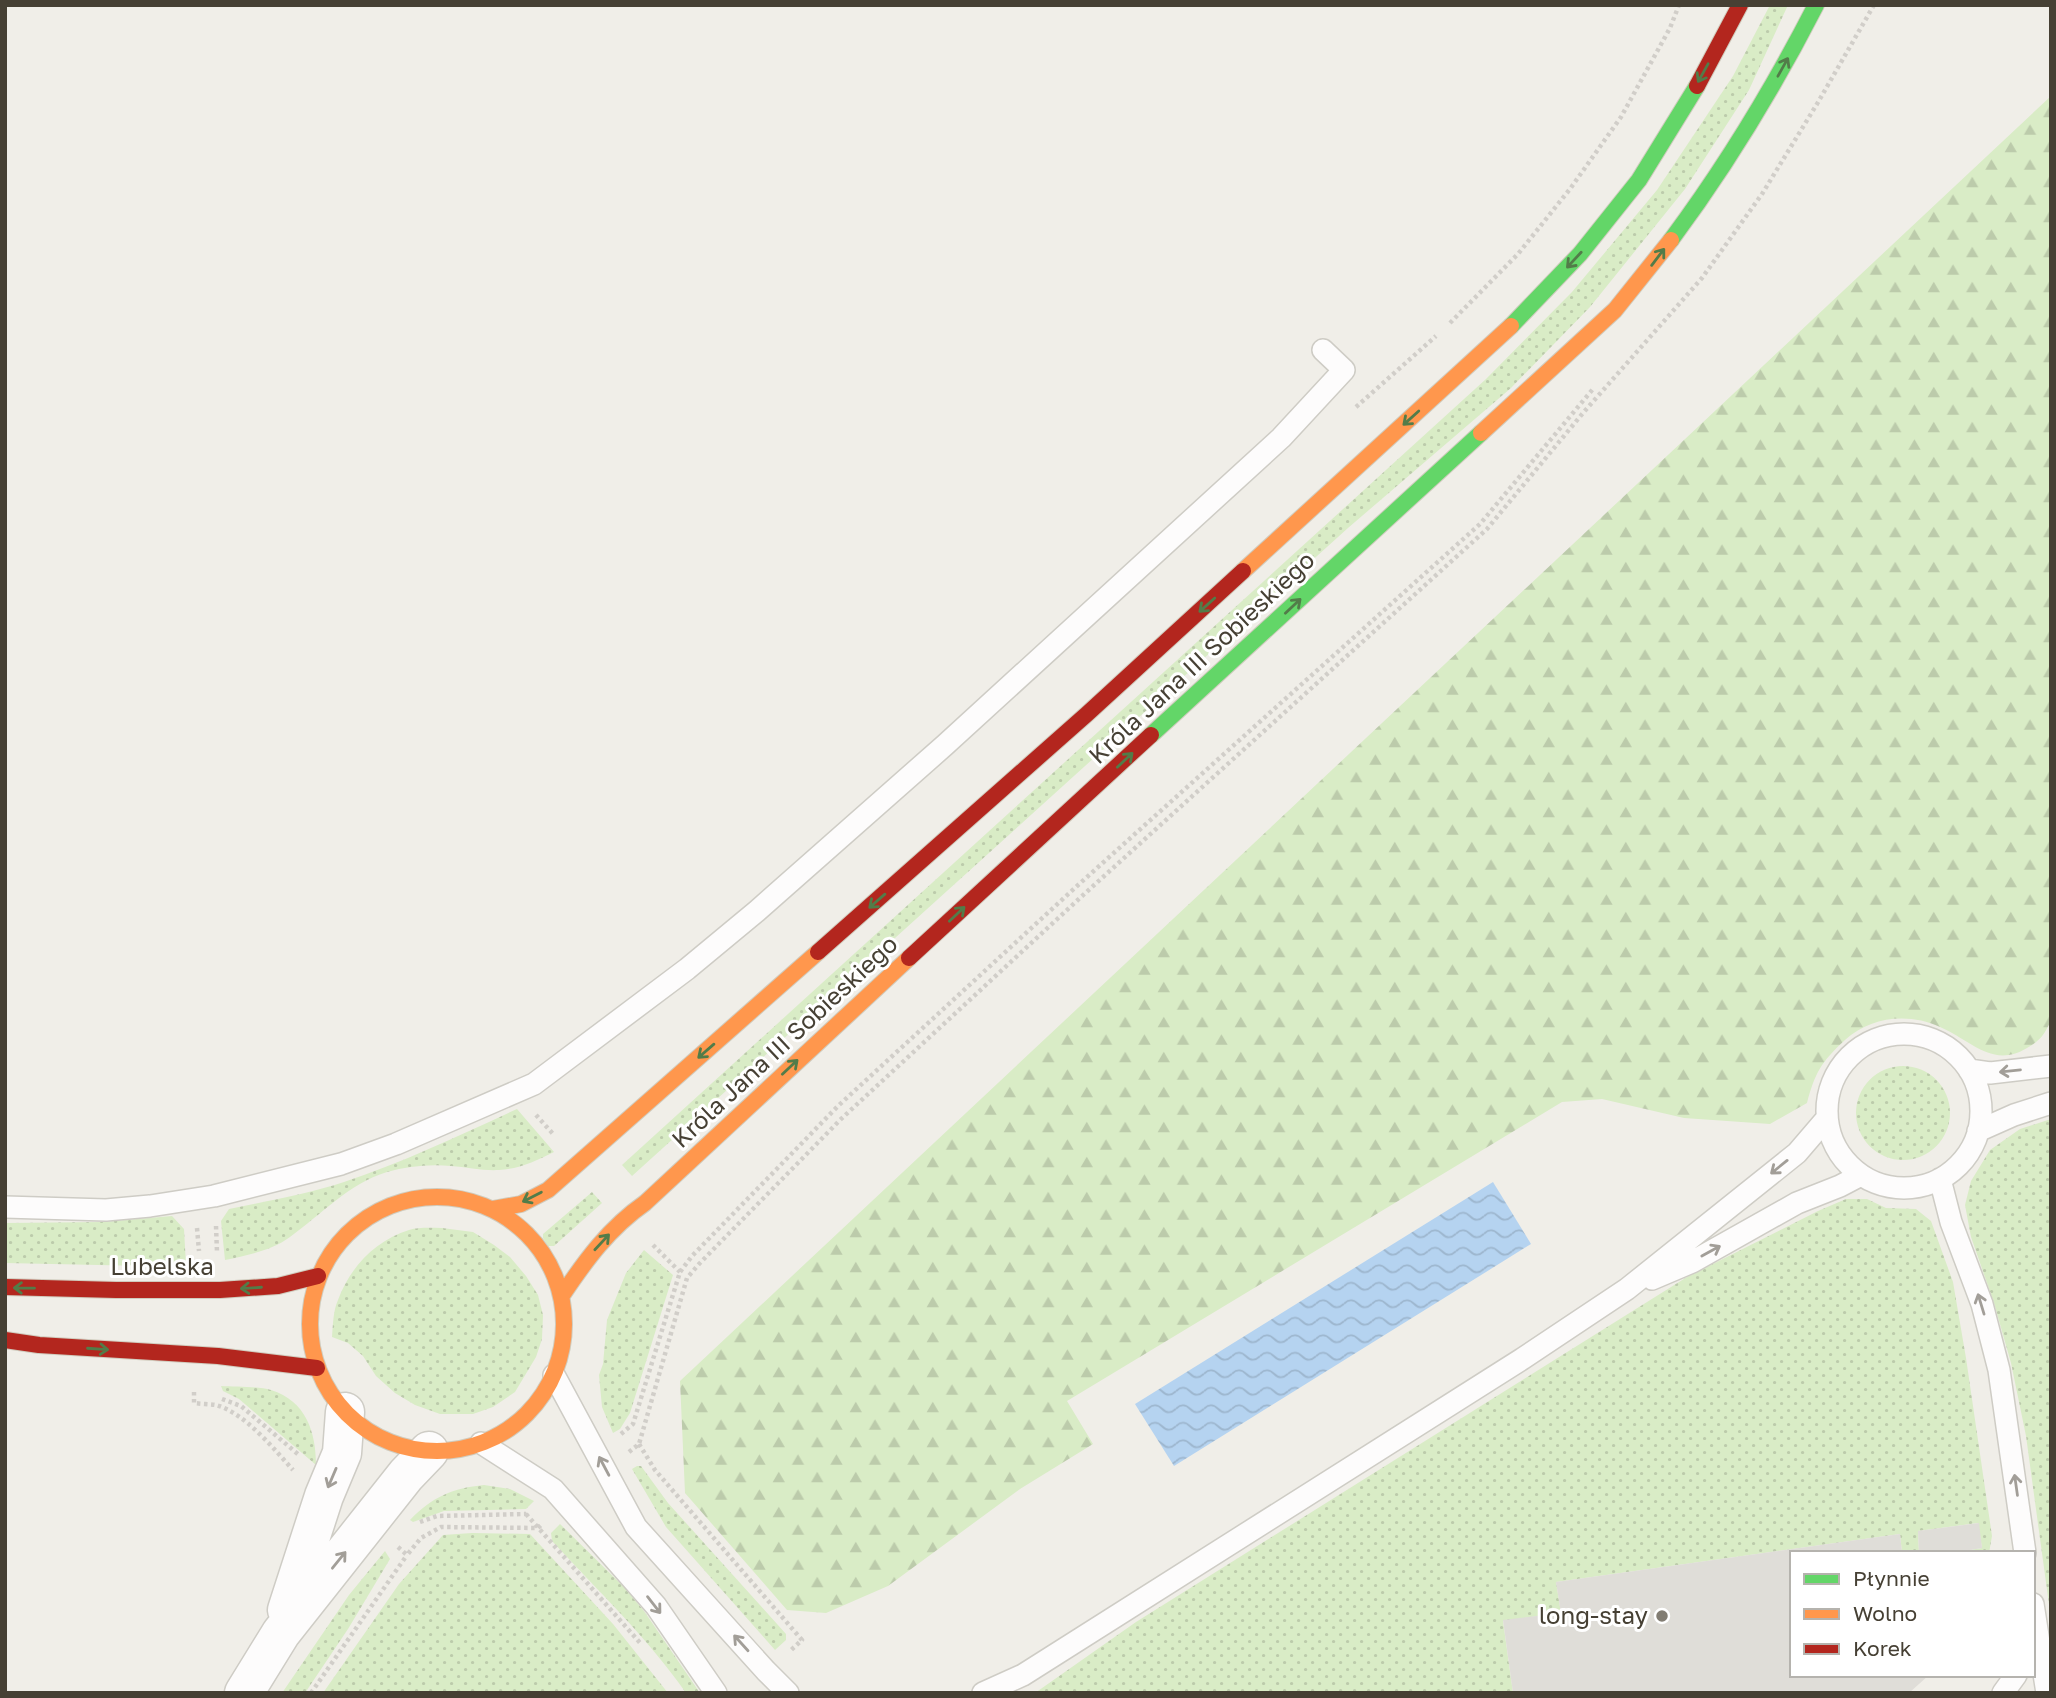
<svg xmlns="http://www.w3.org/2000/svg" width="2056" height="1698" font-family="'Golos Text',sans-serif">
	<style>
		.grass { fill: url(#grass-dots) }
		.forest { fill: url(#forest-firs) }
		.parking { fill: #dfddd8 }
		.water { fill: url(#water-waves) }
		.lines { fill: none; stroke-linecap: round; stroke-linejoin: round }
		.lane-casing { stroke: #ceccc5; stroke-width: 24 }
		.street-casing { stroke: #ceccc5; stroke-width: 41 }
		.fast-casing { stroke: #d0ccbe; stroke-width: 18 }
		.slow-casing { stroke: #d0ccbe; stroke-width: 18 }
		.jam-casing { stroke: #d0ccbe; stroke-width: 18 }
		.path { stroke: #d1cec9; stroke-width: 4.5; stroke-dasharray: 3.5 3.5; stroke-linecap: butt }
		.lane { stroke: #fdfcfc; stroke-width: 21 }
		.street { stroke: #fdfcfc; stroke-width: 38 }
		.fast { stroke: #63d668; stroke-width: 16 }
		.slow { stroke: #ff974d; stroke-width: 16 }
		.jam { stroke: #b3261e; stroke-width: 16 }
		.oneway { stroke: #527c49 }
		.oneway2 { stroke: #a29e98 }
		.poi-dot { fill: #827d73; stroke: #fff; stroke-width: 2.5 }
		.labels { text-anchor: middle; stroke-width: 6; stroke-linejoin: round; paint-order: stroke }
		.street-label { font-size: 24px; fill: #464034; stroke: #fff }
		.poi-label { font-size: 24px; fill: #464034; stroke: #fff; text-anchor: end }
	</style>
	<defs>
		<pattern id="grass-dots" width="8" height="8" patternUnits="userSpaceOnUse" patternTransform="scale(1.75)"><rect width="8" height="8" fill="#d9ecc6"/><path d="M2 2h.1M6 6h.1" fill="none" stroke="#bccbab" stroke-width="1.8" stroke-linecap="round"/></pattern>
		<pattern id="forest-firs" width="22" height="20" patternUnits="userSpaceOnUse" patternTransform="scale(1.75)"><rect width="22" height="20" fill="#d9ecc6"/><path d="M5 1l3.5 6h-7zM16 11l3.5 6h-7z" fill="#bccbab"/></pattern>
		<pattern id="water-waves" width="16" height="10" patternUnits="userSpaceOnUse" patternTransform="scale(1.75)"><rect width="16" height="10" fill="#b5d3f0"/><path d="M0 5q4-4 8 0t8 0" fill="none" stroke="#9db6ce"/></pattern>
	</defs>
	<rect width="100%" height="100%" fill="#f0eee8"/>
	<path class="grass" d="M1770 5H1788L1749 90 1685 189 1590 307 1511 388 1348 528 632 1176 622 1165 1486 379 1572 292 1657 190 1733 76Z
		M1856 1113a47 47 0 1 1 94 0a47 47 0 1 1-94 0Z
		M517 1109 554 1152C536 1161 519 1169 499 1170 483 1171 467 1167 451 1166 430 1164 408 1166 387 1172 348 1184 322 1214 290 1237 271 1251 247 1255 225 1260L221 1221 229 1209C268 1201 307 1194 344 1182 404 1162 460 1135 517 1109Z
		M2051 1119V1619L2026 1436 2011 1363 1994 1303 1971 1237 1965 1205 1971 1181 1990 1150 2020 1129Z
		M592 1192 602 1203 554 1246H548L543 1238V1234Z
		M1846 1199H1867L1886 1208 1916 1209 1931 1221 1953 1282 1966 1358 1992 1536 1989 1553H1952L1982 1548 1978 1523 1918 1531 1919 1553H1902L1900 1534 1556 1582 1561 1613 1503 1621 1513 1693H1035L1136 1622 1687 1277 1818 1211Z
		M172 1216 184 1229 186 1265 145 1266 5 1263V1223L103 1222Z
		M442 1228 473 1232 494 1245 510 1257 526 1276 538 1295 543 1315 542 1339 536 1357 515 1392 493 1407 473 1414H440L415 1405 395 1393 376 1376 363 1356 348 1343 332 1337C333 1325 333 1311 338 1300 350 1267 376 1240 409 1230 419 1227 431 1228 442 1228Z
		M644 1250 673 1275 630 1413 620 1429 613 1433 602 1407 599 1375 603 1364 607 1320 626 1273Z
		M221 1386C235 1387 258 1386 271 1390 306 1401 316 1432 316 1465L239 1399 223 1391Z
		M637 1466H641L668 1503 786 1634V1640L775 1650 666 1527 632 1469Z
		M484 1485 510 1489 534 1501 526 1509 444 1511 413 1522 410 1520C432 1497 453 1488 484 1485Z
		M560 1524 624 1587 644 1611 700 1693H686C647 1637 598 1591 552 1541L551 1533Z
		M472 1533 530 1534 613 1624 668 1693H323L399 1584 443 1535Z
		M385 1551 390 1559 348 1629 305 1693H282L349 1595Z"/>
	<path class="forest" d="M2051 96V1021C2043 1036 2042 1039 2027 1048 1992 1069 1971 1040 1940 1027 1908 1012 1870 1017 1845 1040 1821 1062 1815 1073 1807 1103L1770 1124 1684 1118 1602 1099 1562 1102 1067 1401 1093 1444 1020 1489 888 1586 826 1613 787 1610 685 1493 680 1381Z"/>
	<path class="parking" d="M1979 1523 1982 1548 1952 1553H1919L1918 1531Z
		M1900 1534 1902 1553H1792V1675H1929L1909 1693H1513L1503 1620 1561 1613 1556 1582Z"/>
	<path class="water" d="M1493 1182 1531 1244 1174 1466 1135 1404Z"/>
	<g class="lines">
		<defs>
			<path id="lane" d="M1827 1111a77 77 0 1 1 154 0a77 77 0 1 1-154 0Z
				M1969 1070 1990 1073 2051 1066
				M1978 1131 2014 1115 2051 1103
				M1940 1179 1951 1222 1982 1304 1999 1370 2025 1553
				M5 1207 106 1210 150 1206 214 1196 341 1164 396 1144 534 1084 687 969 757 911 945 745 1281 438 1344 370 1323 350
				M1652 1279 1692 1262 1797 1203 1840 1186 1861 1175
				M554 1375 636 1527 766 1671 788 1693
				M481 1443 553 1489 656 1606 716 1693
				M2033 1604 2047 1693
				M983 1693 1023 1675 1522 1359 1627 1289 1797 1153 1827 1118
				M2003 1693 2016 1675"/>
			<path id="street" d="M287 1610 324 1496 342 1453 345 1412
				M244 1693 281 1633 406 1475 429 1451"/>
			<path id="fast" d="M1671 240C1726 166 1774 87 1816 5
				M1511 326 1580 254 1639 180 1697 86
				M1151 735 1481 433"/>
			<path id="slow" d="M1481 433 1615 310 1671 240
				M1243 571 1511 326
				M310 1324a127 127 0 1 1 254 0a127 127 0 1 1-254 0Z
				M493 1209 521 1204 548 1190 818 952
				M561 1297C585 1261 609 1228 645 1203L909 958"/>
			<path id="jam" d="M1697 86 1740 5
				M818 952 1087 714 1243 571
				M909 958 1151 735
				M5 1287 116 1290H220L278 1286 318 1276
				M5 1340 39 1345 218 1356 317 1368"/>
		</defs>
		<use href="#lane" class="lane-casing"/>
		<use href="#street" class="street-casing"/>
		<use href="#fast" class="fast-casing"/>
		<use href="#slow" class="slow-casing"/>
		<use href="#jam" class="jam-casing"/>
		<path class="path" d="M1450 323 1518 254 1570 189 1621 117 1670 28 1679 5
			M1356 407 1436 336
			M536 1115 554 1135
			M216 1226 217 1252
			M197 1228 199 1251
			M653 1245 680 1272
			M194 1392V1403C201 1404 209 1404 216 1405 245 1413 274 1449 293 1470
			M222 1399 241 1406 299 1455
			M621 1434 633 1424 680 1272 692 1256 838 1106 1077 886 1480 524 1593 389
			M639 1444 655 1470 802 1640 790 1651
			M629 1452 639 1444 687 1278 699 1264 840 1120 1081 897 1487 529 1583 413 1702 278 1762 194 1817 104 1874 5
			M526 1514 642 1645
			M420 1522 437 1516 526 1514 528 1511
			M398 1547 407 1555 421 1538 441 1527 538 1528 542 1524
			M311 1693 407 1555"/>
		<use href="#lane" class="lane"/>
		<use href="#street" class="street"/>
		<use href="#fast" class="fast"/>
		<use href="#slow" class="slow"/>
		<use href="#jam" class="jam"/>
	</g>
	<defs><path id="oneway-shaft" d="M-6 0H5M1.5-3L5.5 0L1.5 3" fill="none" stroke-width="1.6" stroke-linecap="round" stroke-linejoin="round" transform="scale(1.75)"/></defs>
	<g class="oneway">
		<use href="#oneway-shaft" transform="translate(1783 67) rotate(-61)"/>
		<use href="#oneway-shaft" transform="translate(1703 73) rotate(119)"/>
		<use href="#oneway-shaft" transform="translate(1658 257) rotate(-53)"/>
		<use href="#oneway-shaft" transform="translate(1574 260) rotate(133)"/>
		<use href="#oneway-shaft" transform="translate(1411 418) rotate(138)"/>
		<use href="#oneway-shaft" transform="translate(1207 605) rotate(138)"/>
		<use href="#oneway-shaft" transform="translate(1293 606) rotate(-43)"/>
		<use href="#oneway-shaft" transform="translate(1125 760) rotate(-43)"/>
		<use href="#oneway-shaft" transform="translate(877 901) rotate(139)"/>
		<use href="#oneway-shaft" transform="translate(957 914) rotate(-43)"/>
		<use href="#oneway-shaft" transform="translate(706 1051) rotate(139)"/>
		<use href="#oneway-shaft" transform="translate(790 1067) rotate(-43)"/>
		<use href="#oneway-shaft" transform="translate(532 1197) rotate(153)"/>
		<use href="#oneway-shaft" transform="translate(602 1242) rotate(-47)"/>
		<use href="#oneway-shaft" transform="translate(24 1288) rotate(-179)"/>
		<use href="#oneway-shaft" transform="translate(251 1288) rotate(176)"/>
		<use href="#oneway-shaft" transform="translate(98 1349) rotate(4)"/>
	</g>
	<g class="oneway2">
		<use href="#oneway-shaft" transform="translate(2010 1071) rotate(174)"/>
		<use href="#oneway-shaft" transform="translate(1779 1167) rotate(141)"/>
		<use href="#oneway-shaft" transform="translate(1711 1251) rotate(-29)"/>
		<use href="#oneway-shaft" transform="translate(1981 1304) rotate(-107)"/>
		<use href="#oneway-shaft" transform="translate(604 1466) rotate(-118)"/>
		<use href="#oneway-shaft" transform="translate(332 1478) rotate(113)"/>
		<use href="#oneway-shaft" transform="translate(2016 1485) rotate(-98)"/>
		<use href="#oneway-shaft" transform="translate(339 1560) rotate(-51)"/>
		<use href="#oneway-shaft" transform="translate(654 1605) rotate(52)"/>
		<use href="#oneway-shaft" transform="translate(741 1643) rotate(-132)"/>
	</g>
	<circle class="poi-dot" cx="1662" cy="1616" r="7"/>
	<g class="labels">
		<g class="street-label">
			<text transform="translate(1202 658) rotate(-43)" y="8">Króla Jana III Sobieskiego</text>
			<text transform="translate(785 1042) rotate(-43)" y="8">Króla Jana III Sobieskiego</text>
			<text x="162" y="1275">Lubelska</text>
		</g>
		<g class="poi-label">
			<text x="1648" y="1624">long-stay</text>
		</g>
	</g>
	<rect width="2056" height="1698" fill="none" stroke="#464034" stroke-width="14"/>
	<rect x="1790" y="1551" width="245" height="126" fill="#ffffff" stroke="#b5b3ae" stroke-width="2"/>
	<rect x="1804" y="1574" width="35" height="10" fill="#63d668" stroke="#b5b3ae" stroke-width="2"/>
	<text x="1853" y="1586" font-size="21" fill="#464034">Płynnie</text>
	<rect x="1804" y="1609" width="35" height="10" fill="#ff974d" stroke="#b5b3ae" stroke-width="2"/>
	<text x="1853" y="1621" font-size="21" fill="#464034">Wolno</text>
	<rect x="1804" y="1644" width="35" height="10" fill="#b3261e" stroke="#b5b3ae" stroke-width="2"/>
	<text x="1853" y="1656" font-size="21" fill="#464034">Korek</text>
</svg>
